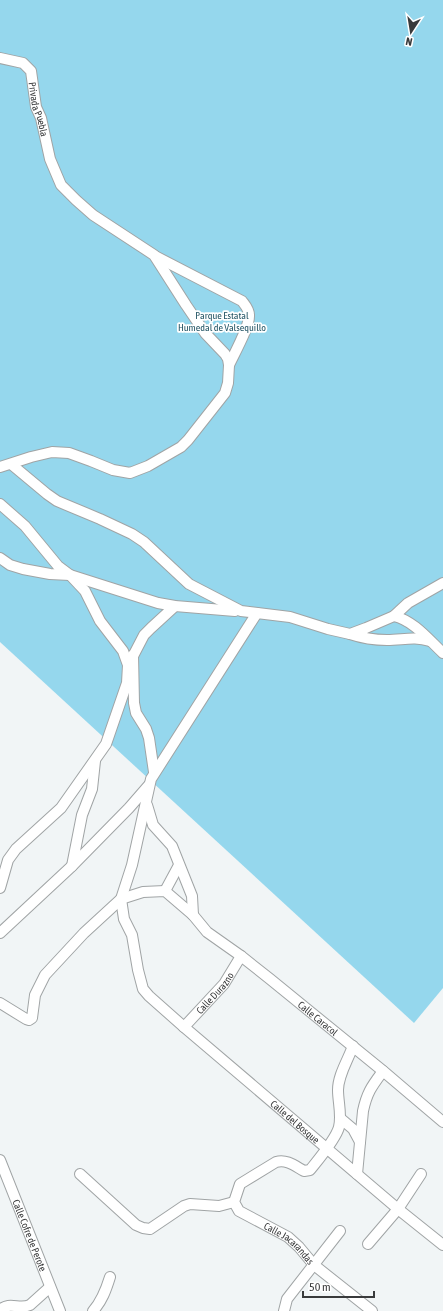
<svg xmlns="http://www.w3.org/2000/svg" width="443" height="1311" font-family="'Asap Condensed',sans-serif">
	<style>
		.green { fill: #95d7ed }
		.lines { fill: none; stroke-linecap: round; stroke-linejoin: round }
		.minor-casing { stroke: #a0a4a5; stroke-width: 12 }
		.minor { stroke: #fff; stroke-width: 10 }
		.labels { text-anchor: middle; stroke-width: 3.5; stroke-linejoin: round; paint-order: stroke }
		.street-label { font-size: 10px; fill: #393a3b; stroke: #fff }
		.park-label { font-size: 10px; fill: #245565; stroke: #fff }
	</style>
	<rect width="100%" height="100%" fill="#f1f5f6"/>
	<path class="green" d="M0 0H443V988L414 1023 0 642Z"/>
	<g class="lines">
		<defs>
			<g id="minor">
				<path id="s1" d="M0 58 23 63 31 71 36 107 41 118 50 159 61 185 76 200 93 215 154 255 186 305 205 333 225 354 228 359 229 365 228 383 225 393 188 440 181 447 148 466 130 473 113 470 91 461 69 453 52 452 31 457 0 467"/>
				<path d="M155 256 242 301C245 305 249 309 249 315 250 326 234 354 229 365"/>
				<path d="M11 464 47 494 57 501 100 519 132 534 144 542 189 584 241 611 290 617 328 629 350 634 366 628 394 616 408 603 443 583"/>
				<path d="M0 504 25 526 58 566 70 575 85 591 100 621 123 651 128 665 127 683 106 744 61 808 16 849 8 860 0 888"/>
				<path d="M0 558 10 565 23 569 50 574 70 575 158 603 175 606 235 611"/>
				<path id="s2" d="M257 613 151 779 132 865 121 899 124 919 132 935 138 970 143 989 149 996 184 1027 398 1209 443 1245"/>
				<path d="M394 616C414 621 428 639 443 653"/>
				<path d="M350 634C362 638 374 640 387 640 403 640 414 636 430 641"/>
				<path d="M133 655 134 703 136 713 146 729 149 738 154 772"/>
				<path d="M131 660 144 635 151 628 175 606"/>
				<path d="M147 805 153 825 172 846 192 896 193 915"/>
				<path d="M72 866 82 815 92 789 95 761"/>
				<path d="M165 891 179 865"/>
				<path d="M0 933 72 866 129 808 149 785"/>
				<path id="s3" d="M0 1003 26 1019 29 1020 32 1018 35 995 45 975 84 933 121 899 143 892 165 891 193 915 207 932 241 956 270 979 383 1071 443 1122"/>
				<path id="s4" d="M184 1027 224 984 241 956"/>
				<path id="s5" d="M353 1046C348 1060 338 1075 338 1090 338 1102 342 1115 339 1127 336 1139 318 1160 310 1170L304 1171C295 1166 287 1159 276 1162L240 1184 234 1202 239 1211 288 1237 299 1247 314 1265 372 1311"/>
				<path d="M340 1118 353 1129 360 1142"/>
				<path id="s6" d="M0 1160 60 1311"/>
				<path d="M80 1174 136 1225 143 1228 150 1229 184 1206 190 1204 219 1206 234 1202"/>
				<path d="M357 1174 363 1111C367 1092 372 1086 383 1071"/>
				<path d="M368 1244 398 1209 421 1174"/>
				<path d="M0 1310C10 1301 19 1310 30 1305L50 1287"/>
				<path d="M93 1311C102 1301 106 1290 110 1277"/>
				<path d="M284 1311 287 1299 340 1231"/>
			</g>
		</defs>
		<use href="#minor" class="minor-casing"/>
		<use href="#minor" class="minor"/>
	</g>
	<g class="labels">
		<g class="street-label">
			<text dy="4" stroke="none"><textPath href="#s1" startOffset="74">Privada Puebla</textPath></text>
			<text dy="4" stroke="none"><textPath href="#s4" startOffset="46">Calle Durazno</textPath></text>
			<text dy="4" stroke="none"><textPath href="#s3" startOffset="435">Calle Caracol</textPath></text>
			<text dy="4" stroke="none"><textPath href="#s2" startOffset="616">Calle del Bosque</textPath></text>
			<text dy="4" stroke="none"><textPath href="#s6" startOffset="81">Calle Cofre de Perote</textPath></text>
			<text dy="4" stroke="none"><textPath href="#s5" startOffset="304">Calle Jacarandas</textPath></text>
		</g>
		<g class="park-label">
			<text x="222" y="319">Parque Estatal<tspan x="222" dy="12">Humedal de Valsequillo</tspan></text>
		</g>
	</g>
	<g transform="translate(411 32) rotate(192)" stroke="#ffffff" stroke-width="3" paint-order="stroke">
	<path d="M0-3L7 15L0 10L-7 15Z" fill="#393a3b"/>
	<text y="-6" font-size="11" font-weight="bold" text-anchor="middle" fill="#393a3b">N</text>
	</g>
	<path d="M303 1291v6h71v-6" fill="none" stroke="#393a3b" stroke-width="2"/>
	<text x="309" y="1291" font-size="12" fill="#393a3b" stroke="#ffffff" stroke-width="3" paint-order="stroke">50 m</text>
</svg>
